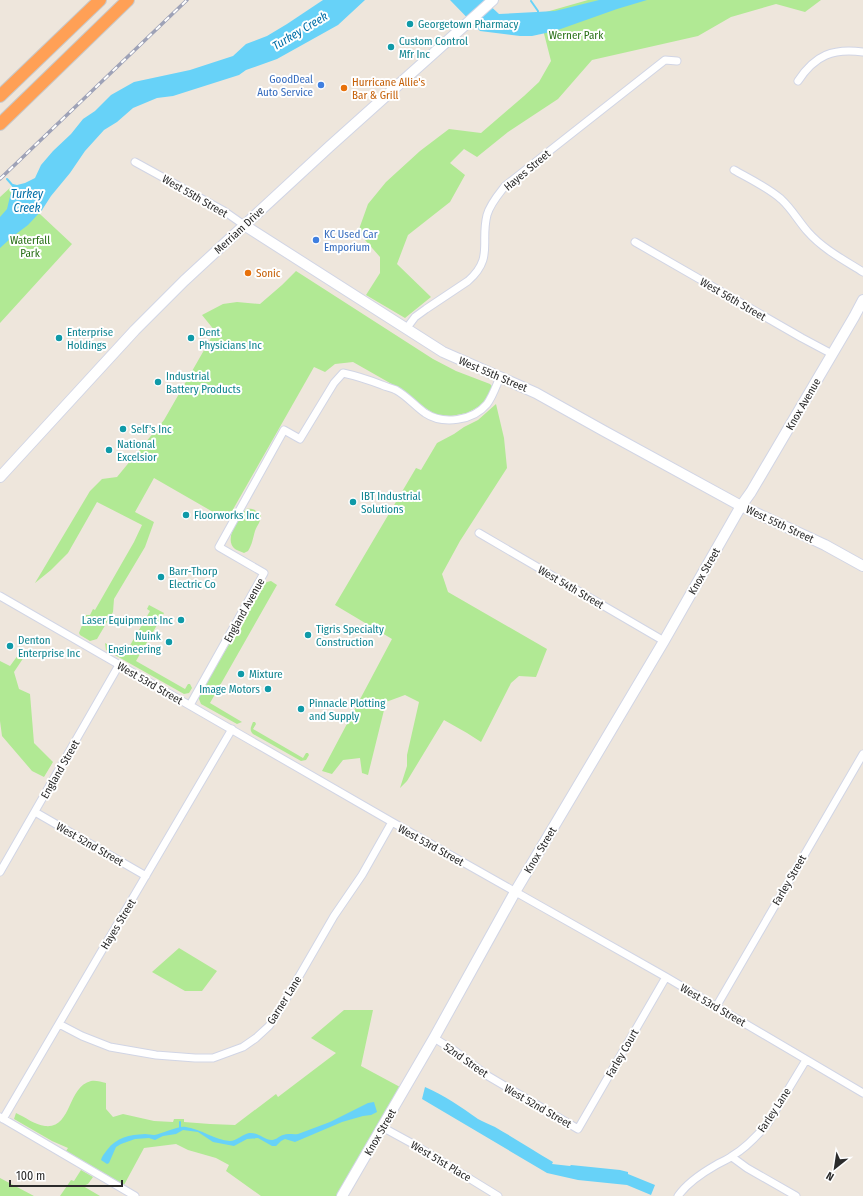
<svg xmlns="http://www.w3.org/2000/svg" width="863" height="1196" font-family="'Fira Sans Condensed',sans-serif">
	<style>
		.green { fill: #b1e994 }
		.water { fill: #67d2f8 }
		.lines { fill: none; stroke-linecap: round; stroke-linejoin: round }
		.stream { stroke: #67d2f8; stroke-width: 2 }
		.street-casing { stroke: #d1d5e5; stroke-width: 9 }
		.secondary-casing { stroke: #d1d5e5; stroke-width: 12 }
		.highway-casing { stroke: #c8c8c8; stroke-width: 14 }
		.street { stroke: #fff; stroke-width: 7 }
		.secondary { stroke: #fff; stroke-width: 10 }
		.highway { stroke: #ffa056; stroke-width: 12 }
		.rail-casing { stroke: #9ea2b7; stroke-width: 3.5 }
		.rail { stroke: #fff; stroke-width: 2; stroke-dasharray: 6; stroke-linecap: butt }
		.culture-dot { fill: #0f9aa8; stroke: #fff; stroke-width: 1.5 }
		.shop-dot { fill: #3f7fe0; stroke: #fff; stroke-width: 1.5 }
		.food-dot { fill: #e8710a; stroke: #fff; stroke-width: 1.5 }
		.labels { text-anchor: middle; stroke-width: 4; stroke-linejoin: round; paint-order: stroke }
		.culture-label { font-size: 11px; fill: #0d838f; stroke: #fff; text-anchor: start }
		.park-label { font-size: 11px; fill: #276f14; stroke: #fff }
		.shop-label { font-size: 11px; fill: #366cbe; stroke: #fff; text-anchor: end }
		.food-label { font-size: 11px; fill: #c56008; stroke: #fff; text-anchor: start }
		.street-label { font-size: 11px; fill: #2b2b2b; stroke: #fff }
		.water-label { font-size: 12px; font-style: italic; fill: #026fa8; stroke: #fff }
	</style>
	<rect width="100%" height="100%" fill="#eee6dc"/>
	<path class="green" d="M588 0H821L805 12 776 4 731 17 698 36 592 60 558 99 508 132 477 157 464 149 450 163 465 175 450 202 408 235 397 264 431 297 405 318 366 295 380 273V257L358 232 368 204 386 182 420 151 449 129 481 133 524 96 539 82 551 61 539 14Z
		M11 187 72 244 0 323V197Z
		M296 271 433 359 456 371 490 384 492 386 489 397 478 407 467 413 451 416 436 415 421 405 404 391 353 362 335 364 325 372 314 367 227 520 154 478 135 512 154 522 145 547 114 599 113 612 97 639 90 641 80 635 79 633 86 615H90L93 609 95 610 134 542 142 525 97 502 68 553 51 570 35 583 90 491 102 479 117 477 164 420 215 331 202 315 223 304 237 302 260 304 282 285Z
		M496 404 504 438 507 468 460 541 442 574 448 592 547 649 536 677 519 676 511 683 481 742 467 733 444 720 407 781 400 788 407 766V755L419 702 405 695 386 702 368 775 362 773 360 758 343 760 332 774 322 771 392 639 335 605 416 468 421 470 437 443 454 434 464 427 478 420Z
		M246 509C253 508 256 510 261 515 261 522 257 525 255 531 253 538 252 545 248 551L244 553C241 552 237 550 235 549 223 539 239 518 246 509Z
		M271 581 277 585 210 703 242 722 237 724 201 704 199 699V696L264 584 267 582Z
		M149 605 164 613 136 661 185 689 188 684H190L192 688 189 693 184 694 106 650 105 643 125 654 150 611 147 609Z
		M24 647V657L14 672 19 689 30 694 34 743 53 762 44 777 32 771 2 736 0 721V661L10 666Z
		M253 722H255L256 724 253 729 303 758 306 753H308L309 755 306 760 301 761 253 734C249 730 251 727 253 722Z
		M179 948 217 971 202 991H185L152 972Z
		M344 1010H373L361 1066 400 1087 337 1196H261L226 1171 229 1165 216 1158 188 1150 176 1144 144 1148 124 1185 66 1151 68 1148 52 1141 14 1119 16 1113C25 1117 35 1125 45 1126 72 1129 67 1087 91 1081 96 1080 101 1082 106 1083V1109L113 1117 123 1114 154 1121 173 1122 174 1119H184V1122L210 1124 235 1125 276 1094 278 1097 336 1053 311 1038Z
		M81 1170 93 1177 88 1184 83 1186 100 1196H60L71 1180 74 1181Z
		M0 1178 34 1196H0Z"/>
	<path class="water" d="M323 0H365L338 25 277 59 246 70 239 75 173 96 157 98 133 108 117 122 104 130 85 151 70 173 51 196 42 210 28 225 12 237 0 248V217L7 209 13 184 17 185 25 183 35 178 41 165 53 151 71 134 83 119 95 111 111 95 134 82 190 70 233 56 246 44 267 36 287 24Z
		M450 0H484L499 14 555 11 599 0H647L617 9 555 31 532 36H520L480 31Z
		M425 1087C444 1095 461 1107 478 1119 483 1122 489 1124 495 1127 514 1138 533 1150 553 1162L552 1164 570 1166 571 1165 620 1170 628 1172V1174L655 1185 651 1195 627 1185 578 1180 547 1173 422 1099Z
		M374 1102 377 1112 371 1115 363 1116 342 1122 295 1142 285 1139 281 1141 276 1146H272L258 1138 247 1139 234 1146 213 1142 198 1132 183 1130 176 1134 163 1136 155 1140 149 1138 135 1139 121 1144 116 1147 109 1163 107 1164 101 1160C102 1156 104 1154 107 1150 117 1137 129 1135 145 1134 148 1134 151 1135 154 1135 162 1134 179 1125 186 1127 201 1129 215 1140 230 1141 236 1141 243 1134 249 1133 259 1132 264 1140 272 1140 276 1140 279 1136 283 1135 288 1133 293 1135 298 1134L330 1122 368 1103Z"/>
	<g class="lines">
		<path class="stream" d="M531 1 538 11V14
			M7 179 14 187
			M180 1129V1122"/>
		<defs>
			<path id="street" d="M798 81C815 55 833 48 863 52
				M135 162 224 211 244 225
				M734 170C750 179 767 187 781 199 792 209 799 222 808 232 823 249 844 260 863 272
				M635 242 802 338 832 354
				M406 329 415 317 426 309 468 281C494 258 480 243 487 215 490 204 498 195 505 186L665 60 677 61
				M479 533 664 641
				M0 596 392 822 666 977 863 1093
				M190 705 264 573 219 547 284 430 300 439 334 383 343 373C357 376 369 380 382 385 386 387 392 388 396 390 407 396 415 406 425 413 443 425 473 421 487 404 493 396 496 386 500 377
				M35 812 146 876
				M0 872 119 665
				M716 1007 863 754
				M59 1024 82 1036 110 1047 156 1055 195 1058H213L243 1047 256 1038 269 1026 279 1011 334 916 362 875 392 822
				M434 1038 455 1051 488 1076 578 1129 666 977
				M0 1117 135 1196
				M3 1119 232 729
				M382 1127 415 1145 498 1196
				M732 1157 747 1168 796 1196
				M678 1196C687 1183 702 1173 716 1165 721 1162 727 1160 732 1156 746 1148 758 1135 768 1123L806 1060"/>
			<path id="secondary" d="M244 225 443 352 536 393 604 431 741 506 825 545 863 566
				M0 477 135 330 184 281 329 147 493 0
				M342 1196 434 1038 515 892 664 641 741 506 751 492 854 317 863 300"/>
			<path id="highway" d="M0 96 100 0
				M0 124 128 0"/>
		</defs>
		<use href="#street" class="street-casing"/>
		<use href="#secondary" class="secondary-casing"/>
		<use href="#highway" class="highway-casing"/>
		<use href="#street" class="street"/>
		<use href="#secondary" class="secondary"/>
		<use href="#highway" class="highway"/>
		<defs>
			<path id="rail" d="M0 179 187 0"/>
		</defs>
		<use href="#rail" class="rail-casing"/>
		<use href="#rail" class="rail"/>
	</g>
	<g class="culture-dot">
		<circle cx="410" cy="24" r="4"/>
		<circle cx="391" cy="47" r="4"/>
		<circle cx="59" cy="338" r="4"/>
		<circle cx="191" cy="338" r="4"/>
		<circle cx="158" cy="382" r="4"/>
		<circle cx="123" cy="429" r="4"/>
		<circle cx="109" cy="450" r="4"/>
		<circle cx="353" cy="502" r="4"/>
		<circle cx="186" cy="515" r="4"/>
		<circle cx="161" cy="577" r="4"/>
		<circle cx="181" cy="620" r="4"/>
		<circle cx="308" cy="635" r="4"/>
		<circle cx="169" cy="642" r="4"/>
		<circle cx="10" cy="646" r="4"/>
		<circle cx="241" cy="674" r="4"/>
		<circle cx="268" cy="689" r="4"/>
		<circle cx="301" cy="709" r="4"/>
	</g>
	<g class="shop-dot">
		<circle cx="321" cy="85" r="4"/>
		<circle cx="316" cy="240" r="4"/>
	</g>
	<g class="food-dot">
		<circle cx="344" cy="88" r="4"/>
		<circle cx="248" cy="273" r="4"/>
	</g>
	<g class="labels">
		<g class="culture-label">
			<text x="418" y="28">Georgetown Pharmacy</text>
			<text x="399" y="45">Custom Control<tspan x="399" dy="13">Mfr Inc</tspan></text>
			<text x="67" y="336">Enterprise<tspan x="67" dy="13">Holdings</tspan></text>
			<text x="199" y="336">Dent<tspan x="199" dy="13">Physicians Inc</tspan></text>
			<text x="166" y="380">Industrial<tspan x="166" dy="13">Battery Products</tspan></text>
			<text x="131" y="433">Self's Inc</text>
			<text x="117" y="448">National<tspan x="117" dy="13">Excelsior</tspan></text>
			<text x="361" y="500">IBT Industrial<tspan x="361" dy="13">Solutions</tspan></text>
			<text x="194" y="519">Floorworks Inc</text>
			<text x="169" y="575">Barr-Thorp<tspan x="169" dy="13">Electric Co</tspan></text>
			<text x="173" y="624" text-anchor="end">Laser Equipment Inc</text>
			<text x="316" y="633">Tigris Specialty<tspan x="316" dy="13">Construction</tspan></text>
			<text x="161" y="640" text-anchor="end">Nuink<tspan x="161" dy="13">Engineering</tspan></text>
			<text x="18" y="644">Denton<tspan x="18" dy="13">Enterprise Inc</tspan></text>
			<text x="249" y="678">Mixture</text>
			<text x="260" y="693" text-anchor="end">Image Motors</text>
			<text x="309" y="707">Pinnacle Plotting<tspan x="309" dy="13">and Supply</tspan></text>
		</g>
		<g class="park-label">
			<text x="576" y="39">Werner Park</text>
			<text x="30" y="244">Waterfall<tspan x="30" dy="13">Park</tspan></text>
		</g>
		<g class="shop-label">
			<text x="313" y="83">GoodDeal<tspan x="313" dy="13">Auto Service</tspan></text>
			<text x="324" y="238" text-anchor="start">KC Used Car<tspan x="324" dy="13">Emporium</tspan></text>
		</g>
		<g class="food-label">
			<text x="352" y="86">Hurricane Allie's<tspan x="352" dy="13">Bar &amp; Grill</tspan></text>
			<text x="256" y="277">Sonic</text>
		</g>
		<g class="street-label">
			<text transform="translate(527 170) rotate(-40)" y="4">Hayes Street</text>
			<text transform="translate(195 196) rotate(30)" y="4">West 55th Street</text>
			<text transform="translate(239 230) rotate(-43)" y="4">Merriam Drive</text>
			<text transform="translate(733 299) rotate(30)" y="4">West 56th Street</text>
			<text transform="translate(493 374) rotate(23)" y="4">West 55th Street</text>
			<text transform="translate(803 404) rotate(-60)" y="4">Knox Avenue</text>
			<text transform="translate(780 524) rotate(25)" y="4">West 55th Street</text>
			<text transform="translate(704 571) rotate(-60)" y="4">Knox Street</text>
			<text transform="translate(571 587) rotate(30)" y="4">West 54th Street</text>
			<text transform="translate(244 610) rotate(-61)" y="4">England Avenue</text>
			<text transform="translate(150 683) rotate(30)" y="4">West 53rd Street</text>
			<text transform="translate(60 769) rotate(-60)" y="4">England Street</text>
			<text transform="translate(90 844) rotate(30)" y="4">West 52nd Street</text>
			<text transform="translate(431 845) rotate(29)" y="4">West 53rd Street</text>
			<text transform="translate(540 850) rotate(-59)" y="4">Knox Street</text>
			<text transform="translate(789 880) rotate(-60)" y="4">Farley Street</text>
			<text transform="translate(118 924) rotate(-59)" y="4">Hayes Street</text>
			<text transform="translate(284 1000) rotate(-58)" y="4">Garner Lane</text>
			<text transform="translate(713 1005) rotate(30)" y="4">West 53rd Street</text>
			<text transform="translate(622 1053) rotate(-60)" y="4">Farley Court</text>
			<text transform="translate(466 1060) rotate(35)" y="4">52nd Street</text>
			<text transform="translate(538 1106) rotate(30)" y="4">West 52nd Street</text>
			<text transform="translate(774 1110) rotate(-57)" y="4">Farley Lane</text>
			<text transform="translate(380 1132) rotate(-60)" y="4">Knox Street</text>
			<text transform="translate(441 1161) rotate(31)" y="4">West 51st Place</text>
		</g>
		<g class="water-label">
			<text transform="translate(300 31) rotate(-31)" y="4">Turkey Creek</text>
			<text x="27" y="198">Turkey<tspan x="27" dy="14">Creek</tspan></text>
		</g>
	</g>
	<g transform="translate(835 1168) rotate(210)" stroke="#ffffff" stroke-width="3" paint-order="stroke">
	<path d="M0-3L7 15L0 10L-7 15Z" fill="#2b2b2b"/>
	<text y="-6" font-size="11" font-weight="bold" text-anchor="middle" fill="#2b2b2b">N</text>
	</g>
	<path d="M10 1180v6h112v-6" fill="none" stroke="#2b2b2b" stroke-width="2"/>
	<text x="16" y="1180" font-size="12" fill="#2b2b2b" stroke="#ffffff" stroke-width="3" paint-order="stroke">100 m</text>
</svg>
